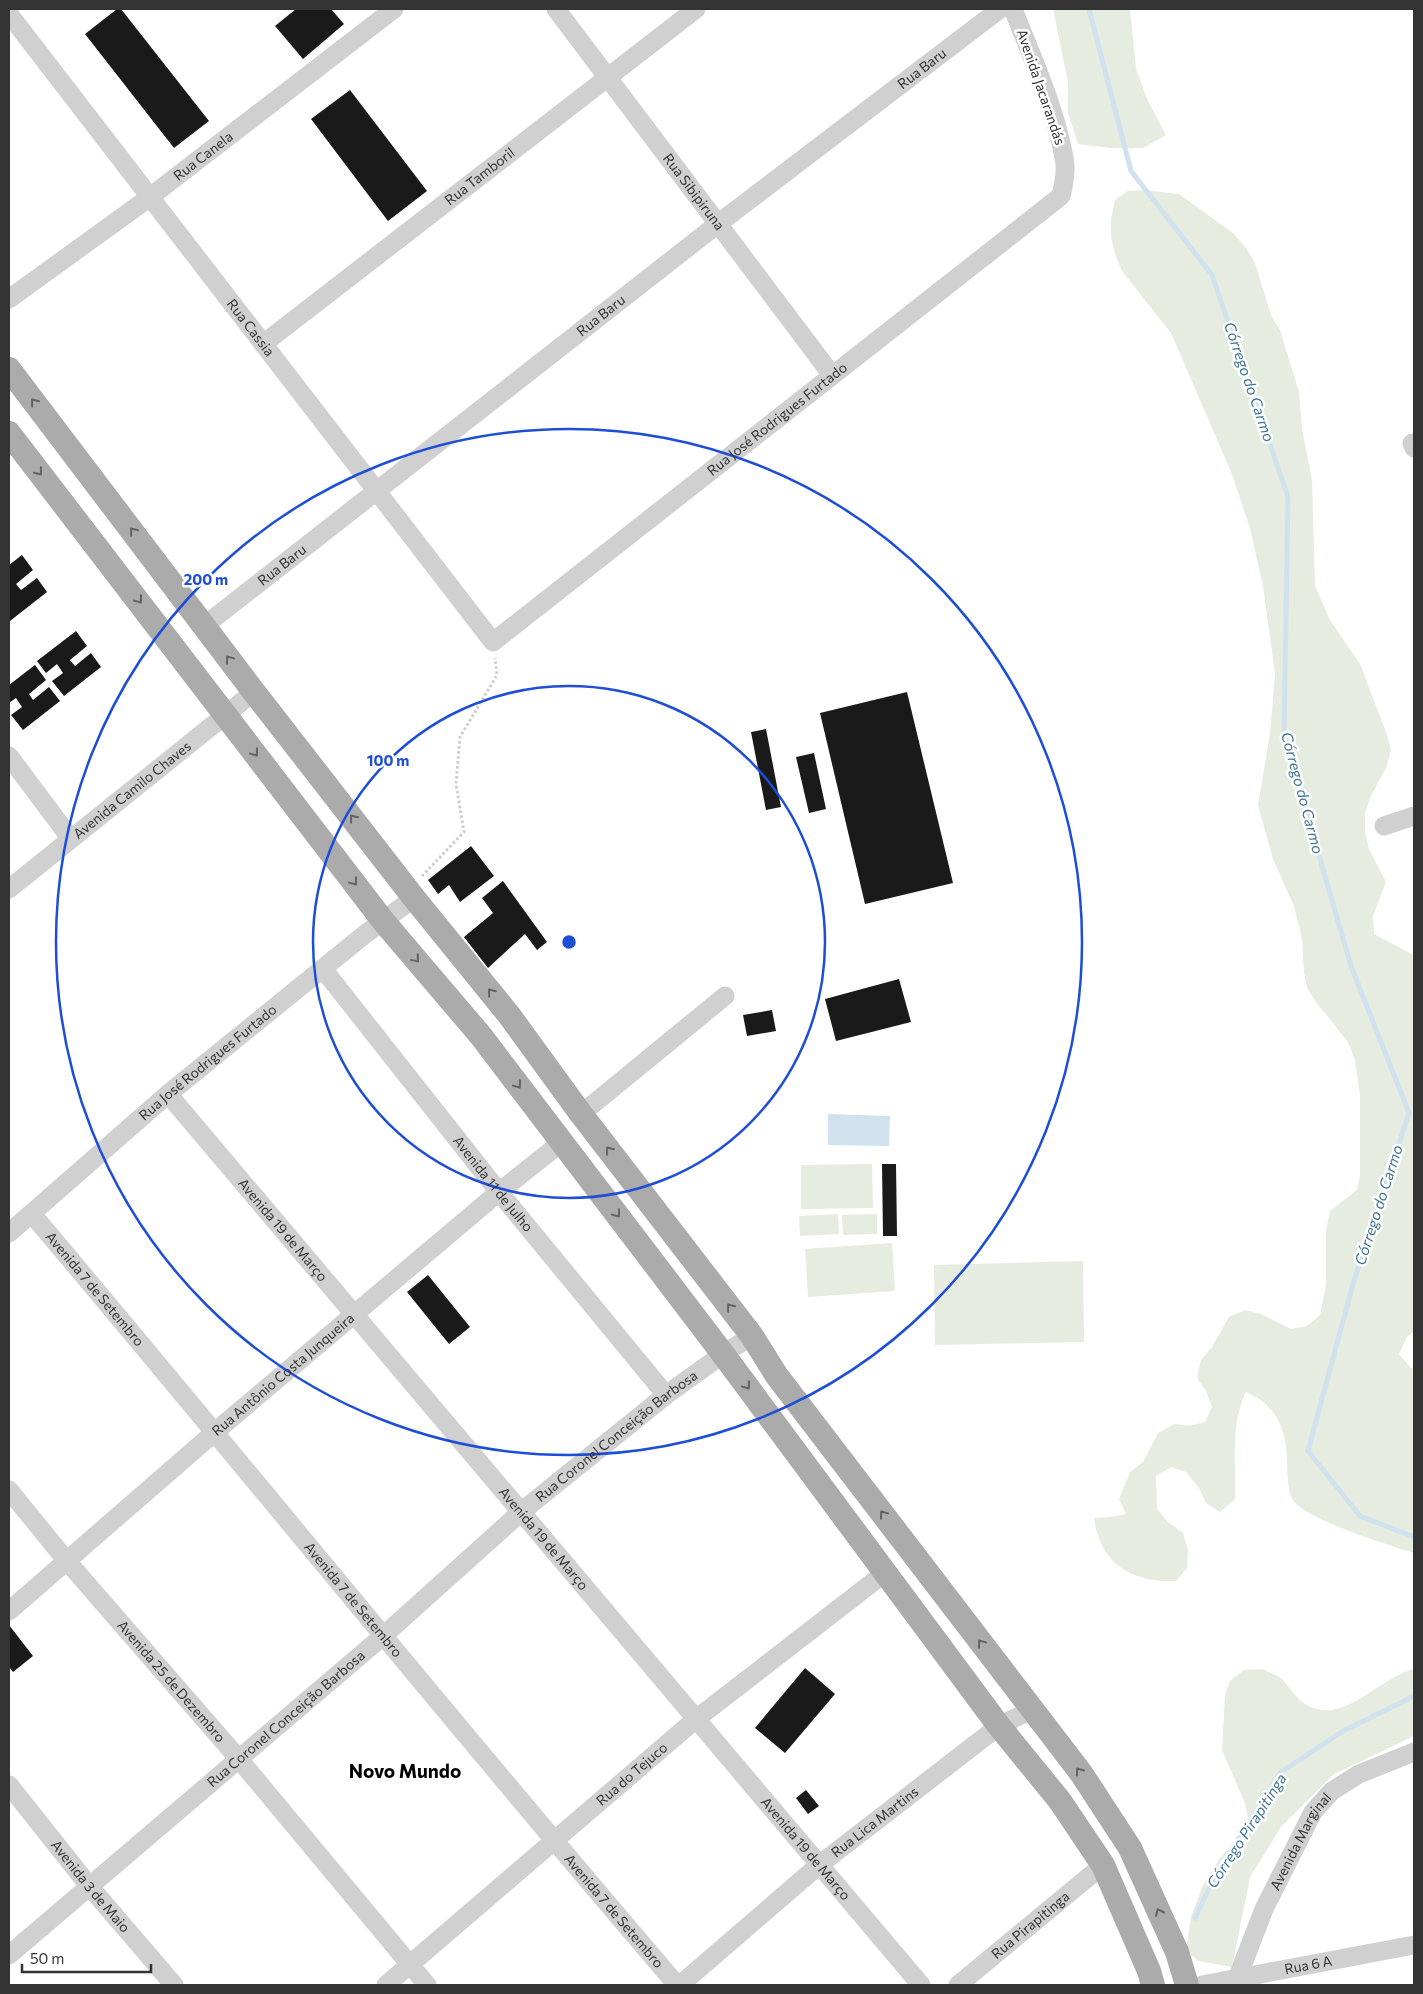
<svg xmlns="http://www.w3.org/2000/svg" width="1423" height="1994" font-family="Commissioner,sans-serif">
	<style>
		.green { fill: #e6ecdf }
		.water { fill: #cfe2ee }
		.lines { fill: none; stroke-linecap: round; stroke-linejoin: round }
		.stream { stroke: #cfe2ee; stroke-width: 5 }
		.building { fill: #1a1a1a }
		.path { stroke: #cdcdcd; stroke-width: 3; stroke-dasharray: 2.5 2.5; stroke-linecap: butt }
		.minor { stroke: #d0d0d0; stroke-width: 19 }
		.major { stroke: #ababab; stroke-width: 24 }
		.oneway { stroke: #636363 }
		.ring { fill: none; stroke: #1d4ed8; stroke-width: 2.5 }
		.labels { text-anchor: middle; stroke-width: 5; stroke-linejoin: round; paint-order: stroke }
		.street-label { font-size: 14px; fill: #333; stroke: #fff }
		.water-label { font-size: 15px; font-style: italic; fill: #3f7597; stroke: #fff }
		.district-label { font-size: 19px; font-weight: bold; fill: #000; stroke: #fff }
		.centre { fill: #1d4ed8; stroke: #fff; stroke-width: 2.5 }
		.ring-label { font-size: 15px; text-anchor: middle; font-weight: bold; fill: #1d4ed8; stroke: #fff; stroke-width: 5; stroke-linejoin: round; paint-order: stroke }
	</style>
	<rect width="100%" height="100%" fill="#fff"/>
	<path class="green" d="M1053 9H1130L1136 68 1147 99 1166 135 1143 148H1110L1078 144 1068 113V82Z
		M1145 190 1179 194 1233 233 1246 248 1255 263 1271 315 1280 330 1299 392 1302 429 1312 480 1315 586 1330 620 1360 664 1386 732 1391 750 1387 766 1370 798 1365 814V832L1369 849 1386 882 1373 916 1374 934 1414 955V1331L1407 1337 1399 1354 1410 1367 1414 1369V1553C1391 1546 1304 1519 1293 1500 1287 1490 1288 1477 1287 1466 1287 1432 1279 1406 1246 1392 1230 1424 1236 1464 1235 1499L1220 1512 1206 1503 1199 1488 1186 1472 1171 1467 1156 1476 1157 1509 1168 1522 1183 1533 1188 1549 1187 1568 1176 1581C1132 1583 1100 1564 1094 1518L1110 1517 1126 1514 1119 1499 1130 1472 1143 1462 1158 1433 1174 1424 1189 1426 1205 1422 1212 1407 1206 1391 1197 1378 1201 1360 1212 1347 1229 1317 1245 1310 1261 1314 1291 1329 1307 1326 1320 1315 1326 1285V1231L1330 1211 1357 1190 1360 1175V1095L1355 1060 1348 1042 1316 1002 1307 988 1304 973 1302 939 1294 906 1273 859 1258 805 1270 734 1275 674 1263 586 1250 528 1232 474 1171 333 1122 271 1115 254 1111 237V219L1115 200 1128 191Z
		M872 1164 873 1208 801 1209V1165Z
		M838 1214 839 1234 800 1236 799 1216Z
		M877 1214V1234L843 1235 842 1215Z
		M892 1243 895 1291 808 1297 805 1249Z
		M1083 1261 1084 1342 935 1345 934 1265Z
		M1263 1669C1268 1672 1273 1674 1278 1676 1288 1683 1294 1697 1305 1704 1342 1728 1379 1677 1414 1669V1736L1334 1774 1281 1827 1250 1877 1232 1967 1198 1961 1186 1950 1191 1917 1203 1885 1220 1858 1242 1833 1248 1819 1245 1803 1222 1750 1225 1695 1230 1681 1244 1670Z"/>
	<path class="water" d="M828 1114 890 1116 889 1146 828 1145Z"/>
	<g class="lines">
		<path class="stream" d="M1089 9 1131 171 1212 275 1288 497 1284 735 1351 966 1409 1113 1353 1284 1308 1451 1360 1516 1414 1537
			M1195 1918 1215 1876 1281 1772 1343 1731 1414 1696"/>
	</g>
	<path class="building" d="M117 9H121L209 121 174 148 85 34Z
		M296 9H331L344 24 303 59 275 26Z
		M350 90 427 191 388 221 311 119Z
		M22 555 33 570 16 584 21 590 37 578 47 592 10 621 9 565Z
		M76 631 87 646 70 660 75 666 91 653 101 667 64 696 52 681 63 673 57 664 46 673 37 661Z
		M35 665 46 680 29 694 33 700 49 687 60 701 23 730 11 715 22 707 16 698 9 703V685Z
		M907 692 953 883 865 904 820 713Z
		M766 729 781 807 766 810 751 732Z
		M814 753 826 809 809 813 796 757Z
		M471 846 494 876 460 902 449 885 438 894 428 880Z
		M503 881 547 942 537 950 525 934 488 968 464 937 493 913 482 898Z
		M899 979 911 1022 836 1041 825 999Z
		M772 1010 776 1031 747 1036 743 1015Z
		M882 1164H896L897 1236H883Z
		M428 1275 470 1327 449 1344 407 1292Z
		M9 1625 33 1656 13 1672 9 1667Z
		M805 1668 835 1694 785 1753 755 1728Z
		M806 1790 819 1806 808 1814 796 1798Z"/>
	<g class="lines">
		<path class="path" d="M422 876 464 832 456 784 460 737 497 675 495 658"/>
		<g class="minor">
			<path id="s1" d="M556 9 832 375"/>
			<path id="s2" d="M9 14 493 642 1061 196C1064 184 1067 170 1064 158 1055 107 1032 57 1013 9"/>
			<path id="s3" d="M9 299 150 197 394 9"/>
			<path id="s4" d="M263 344 696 9"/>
			<path d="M1412 443 1414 448"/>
			<path id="s5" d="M204 626 719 223 1000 9"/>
			<path d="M9 756 71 839"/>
			<path d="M1384 826 1414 816"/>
			<path id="s6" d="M9 889 254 692"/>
			<path id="s7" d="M323 969 499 1192 666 1395"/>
			<path id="s8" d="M168 1094 921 1985"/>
			<path d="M581 1114 725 996"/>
			<path id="s9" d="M32 1214C248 1470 459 1731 677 1985"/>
			<path id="s10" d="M9 1233 168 1094 364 935 414 898"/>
			<path id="s11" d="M9 1490 66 1560 238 1758 427 1985"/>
			<path id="s12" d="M9 1611 216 1431 499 1192 562 1142"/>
			<path id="s13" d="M9 1785 90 1887 174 1985"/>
			<path id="s14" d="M9 1955 383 1636 521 1512 666 1395 723 1354 752 1336"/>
			<path id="s15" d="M1237 1979 1264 1909 1313 1812 1332 1791 1359 1774 1414 1752"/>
			<path id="s16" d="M386 1985 696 1719 886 1572"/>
			<path id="s17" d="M680 1985 819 1865 999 1726 1033 1709"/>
			<path id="s18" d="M958 1985 1103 1865"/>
			<path id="s19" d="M1202 1985 1414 1945"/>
		</g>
		<path class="major" d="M9 369 254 692 414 898 509 1015 581 1114 752 1336 777 1376 1081 1773 1130 1848 1177 1952 1187 1985
			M9 433 384 922 481 1036 723 1354 999 1726 1060 1801 1103 1865 1149 1971 1153 1985"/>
	</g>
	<defs><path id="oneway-chevron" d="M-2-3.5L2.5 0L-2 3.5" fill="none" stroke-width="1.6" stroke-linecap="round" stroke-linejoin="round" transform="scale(1.25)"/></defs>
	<g class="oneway">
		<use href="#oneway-chevron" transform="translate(34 402) rotate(-128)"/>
		<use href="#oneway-chevron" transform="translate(39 472) rotate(52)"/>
		<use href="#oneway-chevron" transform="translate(133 531) rotate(-128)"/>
		<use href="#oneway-chevron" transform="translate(139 600) rotate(53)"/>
		<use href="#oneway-chevron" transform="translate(229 659) rotate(-127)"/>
		<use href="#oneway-chevron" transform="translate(255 753) rotate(53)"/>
		<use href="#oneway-chevron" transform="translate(353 818) rotate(-128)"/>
		<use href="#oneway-chevron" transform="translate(354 882) rotate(53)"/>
		<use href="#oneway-chevron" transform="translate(416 959) rotate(50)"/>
		<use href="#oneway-chevron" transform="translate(491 992) rotate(-129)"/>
		<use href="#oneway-chevron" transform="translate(518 1085) rotate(53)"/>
		<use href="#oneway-chevron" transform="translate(609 1150) rotate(-128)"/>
		<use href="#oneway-chevron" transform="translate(617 1214) rotate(53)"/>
		<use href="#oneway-chevron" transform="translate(730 1307) rotate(-128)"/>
		<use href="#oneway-chevron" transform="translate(747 1386) rotate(53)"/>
		<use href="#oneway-chevron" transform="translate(883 1514) rotate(-127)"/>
		<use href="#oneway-chevron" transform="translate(981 1643) rotate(-127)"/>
		<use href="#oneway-chevron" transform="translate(1079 1771) rotate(-126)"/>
		<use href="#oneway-chevron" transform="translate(1159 1912) rotate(-114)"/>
	</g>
	<g class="ring">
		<circle cx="569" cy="942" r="256"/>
		<circle cx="569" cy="942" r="513"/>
	</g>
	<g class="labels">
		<g class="street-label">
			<text dy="5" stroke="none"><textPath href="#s5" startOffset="909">Rua Baru</textPath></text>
			<text transform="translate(1041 87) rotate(71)" y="5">Avenida Jacarandás</text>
			<text dy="5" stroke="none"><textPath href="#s3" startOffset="241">Rua Canela</textPath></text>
			<text dy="5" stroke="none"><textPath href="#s4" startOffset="274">Rua Tamboril</textPath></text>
			<text dy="5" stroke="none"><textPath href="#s1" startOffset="229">Rua Sibipiruna</textPath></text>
			<text dy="5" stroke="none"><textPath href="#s5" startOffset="504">Rua Baru</textPath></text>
			<text dy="5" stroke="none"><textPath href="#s2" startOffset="396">Rua Cassia</textPath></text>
			<text dy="5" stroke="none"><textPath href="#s2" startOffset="1154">Rua José Rodrigues Furtado</textPath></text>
			<text dy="5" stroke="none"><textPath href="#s5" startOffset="99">Rua Baru</textPath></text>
			<text dy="5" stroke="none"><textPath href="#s6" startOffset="158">Avenida Camilo Chaves</textPath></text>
			<text dy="5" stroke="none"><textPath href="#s10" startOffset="262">Rua José Rodrigues Furtado</textPath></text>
			<text dy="5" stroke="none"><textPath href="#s7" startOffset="274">Avenida 11 de Julho</textPath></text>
			<text dy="5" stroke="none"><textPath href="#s8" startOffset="178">Avenida 19 de Março</textPath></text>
			<text dy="5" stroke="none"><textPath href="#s9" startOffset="98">Avenida 7 de Setembro</textPath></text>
			<text dy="5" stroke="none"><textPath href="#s12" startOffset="362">Rua Antônio Costa Junqueira</textPath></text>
			<text dy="5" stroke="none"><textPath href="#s14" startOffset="799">Rua Coronel Conceição Barbosa</textPath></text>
			<text dy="5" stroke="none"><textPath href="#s8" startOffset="582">Avenida 19 de Março</textPath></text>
			<text dy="5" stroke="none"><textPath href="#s9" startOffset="502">Avenida 7 de Setembro</textPath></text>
			<text dy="5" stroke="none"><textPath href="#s11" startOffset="251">Avenida 25 de Dezembro</textPath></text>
			<text dy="5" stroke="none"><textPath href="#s14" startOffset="364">Rua Coronel Conceição Barbosa</textPath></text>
			<text dy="5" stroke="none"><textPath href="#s16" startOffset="324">Rua do Tejuco</textPath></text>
			<text dy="5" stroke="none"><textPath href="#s17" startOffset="254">Rua Lica Martins</textPath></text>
			<text dy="5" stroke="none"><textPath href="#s15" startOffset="152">Avenida Marginal</textPath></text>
			<text dy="5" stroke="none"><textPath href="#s8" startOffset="988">Avenida 19 de Março</textPath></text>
			<text dy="5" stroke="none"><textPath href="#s13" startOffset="130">Avenida 3 de Maio</textPath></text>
			<text dy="5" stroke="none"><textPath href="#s9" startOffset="908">Avenida 7 de Setembro</textPath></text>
			<text dy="5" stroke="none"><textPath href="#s18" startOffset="94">Rua Pirapitinga</textPath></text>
			<text dy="5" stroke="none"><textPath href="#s19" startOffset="108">Rua 6 A</textPath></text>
		</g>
		<g class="water-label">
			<text transform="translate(1249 382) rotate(71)" y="5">Córrego do Carmo</text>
			<text transform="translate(1302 793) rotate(75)" y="5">Córrego do Carmo</text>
			<text transform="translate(1379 1205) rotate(-72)" y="5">Córrego do Carmo</text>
			<text transform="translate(1247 1831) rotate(-57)" y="5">Córrego Pirapitinga</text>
		</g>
		<g class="district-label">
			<text x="405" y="1778">Novo Mundo</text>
		</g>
	</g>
	<circle cx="569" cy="942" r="8" class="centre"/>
	<g class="ring-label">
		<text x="206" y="585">200 m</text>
		<text x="388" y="766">100 m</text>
	</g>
	<rect width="1423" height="1994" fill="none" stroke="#333333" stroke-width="20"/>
	<path d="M22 1964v8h129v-8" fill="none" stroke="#333333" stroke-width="2.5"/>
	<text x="30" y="1964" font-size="15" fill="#333333" stroke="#ffffff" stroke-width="4" paint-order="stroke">50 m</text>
</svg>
